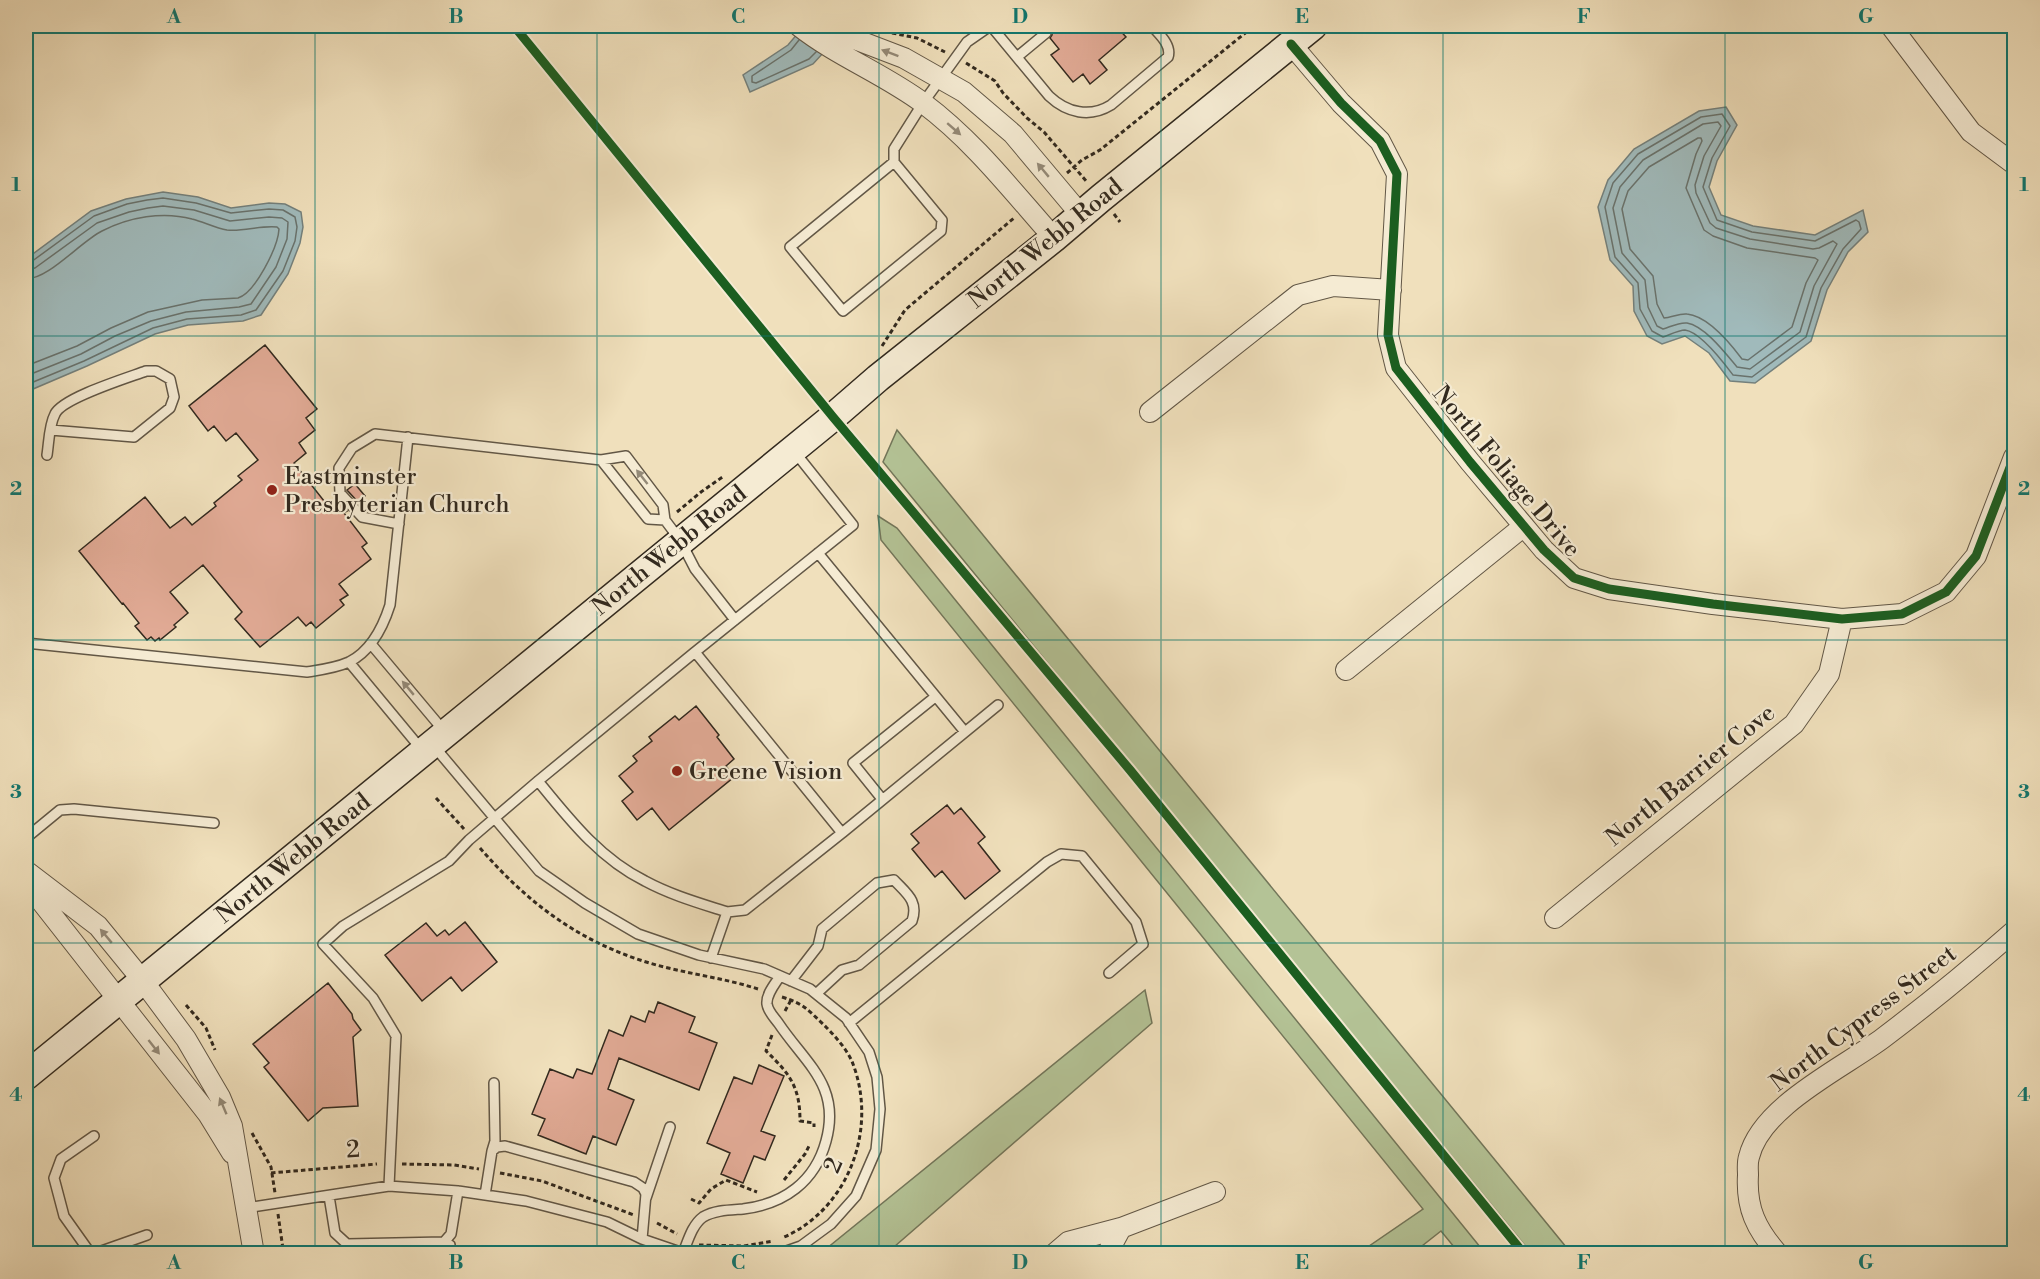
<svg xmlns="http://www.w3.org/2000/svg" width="2040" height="1279" font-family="'Libre Bodoni',serif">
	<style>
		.green { fill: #b4c396; stroke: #73765a; stroke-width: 1.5 }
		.water { fill: #a0babb; stroke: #74807c; stroke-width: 1.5 }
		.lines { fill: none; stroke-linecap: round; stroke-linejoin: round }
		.shore { stroke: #69726c; stroke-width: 1.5 }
		.building { fill: #e1aa95; stroke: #32291e; stroke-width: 1.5 }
		.service-casing { stroke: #625746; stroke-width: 12 }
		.minor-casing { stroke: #625746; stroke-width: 22 }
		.secondary-casing { stroke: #32291e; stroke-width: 30 }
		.path { stroke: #32291e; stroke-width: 3; stroke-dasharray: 4.5 3; stroke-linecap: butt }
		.service { stroke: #f5ebd3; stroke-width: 9 }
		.minor { stroke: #f5ebd3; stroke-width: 20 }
		.secondary { stroke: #f5ebd3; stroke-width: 27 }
		.cycleway-casing { stroke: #f5ebd3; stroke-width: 13 }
		.cycleway { stroke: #1b5e20; stroke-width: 9 }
		.oneway { fill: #948a78 }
		.grid { fill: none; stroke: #0f766e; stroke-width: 1.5; stroke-opacity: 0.55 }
		.poi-dot { fill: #8f2418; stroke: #f5ebd3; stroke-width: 2 }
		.labels { text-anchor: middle; stroke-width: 4.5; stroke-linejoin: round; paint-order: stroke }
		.street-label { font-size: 24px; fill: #32291e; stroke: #f5ebd3 }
		.poi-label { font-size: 24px; fill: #32291e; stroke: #f5ebd3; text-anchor: start }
		.neatline { fill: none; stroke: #0f766e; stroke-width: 2 }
		.grid-label { font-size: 20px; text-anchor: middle; font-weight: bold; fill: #0f766e }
	</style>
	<rect width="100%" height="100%" fill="#f0e0bc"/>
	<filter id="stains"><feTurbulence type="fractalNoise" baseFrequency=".00333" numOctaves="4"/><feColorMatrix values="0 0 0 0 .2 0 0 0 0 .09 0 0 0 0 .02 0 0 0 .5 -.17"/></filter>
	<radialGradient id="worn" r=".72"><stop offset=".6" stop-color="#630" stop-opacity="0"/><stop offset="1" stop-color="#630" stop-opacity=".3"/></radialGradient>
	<path class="green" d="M897 430 1513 1182 1571 1253H1531L883 462Z
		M878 516 897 528 1485 1253H1459L1441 1231 1413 1253H1359L1423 1209 881 540Z
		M1145 990 1152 1023 887 1253H821Z"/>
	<path class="water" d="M804 26H848L813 64 750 92 743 75 788 45Z
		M1726 107 1737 125 1717 161 1709 187 1721 215 1753 226 1815 235 1863 210 1868 232 1848 252 1827 290 1811 341 1755 383 1730 381 1709 353 1685 336 1662 344 1647 336 1634 311 1633 286 1610 260 1598 207 1608 180 1634 149 1699 111Z
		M163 192 198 197 231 208 269 203 285 204 301 212 303 227 300 243 288 274 261 315 243 321 188 325 155 334 87 366 26 392V259L91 211 126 199Z"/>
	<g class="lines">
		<path class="shore" d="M799 40 791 50 752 76V82L756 83 809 59 816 52
			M1722 114 1730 126 1712 158 1703 187 1717 220 1752 232 1815 241 1856 220 1859 222 1861 229 1843 249 1821 288 1806 337 1752 377 1733 375C1724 363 1701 332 1685 330 1679 330 1669 335 1663 337L1652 331 1640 309 1638 283 1615 257 1605 207 1613 183 1638 154 1701 117Z
			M1718 122 1721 126 1704 156 1695 185 1696 193 1710 223 1716 228 1750 239 1813 249 1819 248 1833 241 1837 244 1814 286 1800 332 1750 369 1737 367C1726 354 1705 326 1687 323 1679 322 1670 327 1663 329L1657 326 1648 307 1645 280 1622 253 1613 208 1620 187 1643 160 1703 124Z
			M1698 138H1701L1702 141 1696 154 1686 188 1704 230 1713 236 1747 248 1815 258 1818 260 1806 283 1792 327 1748 360 1742 359C1730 343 1708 316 1687 314 1679 313 1671 318 1664 318L1657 304 1653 276 1630 249 1622 209 1628 191 1649 167Z
			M26 263 31 262 94 216 127 204 147 200 163 198 196 203 231 213 269 209 283 210 295 217 297 227 295 241 283 271 256 310 241 315 187 319 153 328 84 361 26 385
			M26 270 35 268 97 223 129 212 148 208 163 206 194 210 230 221 269 217 282 218 288 222 287 239 276 267 251 304 239 307 186 312 151 321 115 336 81 354 26 376
			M26 279C49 279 80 242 102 231 129 217 163 211 192 219 204 222 215 228 227 230 243 232 261 225 277 227L279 229C278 247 255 293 238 298L202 300 148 312 111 328 77 346 26 366"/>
	</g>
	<path class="building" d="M1040 26H1074L1079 32 1087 26H1116L1126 37 1099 60 1107 70 1090 84 1083 74 1073 82 1051 55 1059 49 1050 38 1052 35V29L1048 27 1042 28Z
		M265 345 317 409 306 418 315 430 299 443 306 453 294 463 328 506 336 499 347 511 344 513 367 543 362 547 371 559 339 584 348 595 340 600 344 605 316 628 311 622 306 626 298 617 260 647 235 619 242 612 203 565 170 592 188 613 174 625 176 627 160 640 159 638 155 641 151 637 147 640 135 626 139 623 123 603 122 604 79 551 145 497 170 528 185 517 192 525 216 506 214 503 242 480 238 476 258 460 236 433 226 441 214 426 208 431 189 406Z
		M355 484 365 496 358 502 347 490Z
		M696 706 719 735 717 737 734 759 726 766 734 777 669 830 652 808 637 820 622 801 633 792 619 776 637 761 633 756 652 741 649 737 675 716 679 720Z
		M947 805 954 814 961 808 985 837 978 843 1000 871 965 899 942 871 935 877 912 849 919 843 911 834Z
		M465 922 497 962 462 991 451 977 422 1001 385 955 426 923 437 936 445 930 449 935Z
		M328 983 352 1014 353 1019 361 1030 353 1037 358 1106 323 1108 308 1121 264 1067 269 1063 253 1044Z
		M658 1002 695 1017 689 1032 717 1043 699 1090 619 1058 608 1089 634 1100 616 1145 593 1136 586 1154 538 1135 545 1119 532 1114 550 1069 573 1078 577 1069 592 1074 609 1030 623 1036 631 1016 645 1022 649 1011 654 1013Z
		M759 1065 784 1076 761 1131 775 1136 765 1160 754 1156 743 1183 721 1174 730 1153 707 1143 734 1077 752 1084Z"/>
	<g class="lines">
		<defs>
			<path id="service" d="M991 26 1049 96C1067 113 1090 118 1111 105L1168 57C1172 45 1159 34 1152 26
				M1017 57 1046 33
				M894 162 790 247 843 311 941 231 942 220 894 162V149L923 103 967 42 990 26
				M47 455C49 442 49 425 55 414 62 398 127 378 146 371H156L170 379 174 397 170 408 134 437 51 430
				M601 460 648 519 665 520
				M399 524 362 517 340 493 339 468 352 448 375 434 601 460 626 456 663 505 665 520 680 540 695 569 735 620
				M818 553 965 732
				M26 643 307 672C320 670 336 668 349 662 371 651 383 627 390 605L408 437
				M371 644 444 731
				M695 652 853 525 794 451
				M349 662 422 750
				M433 745 539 871 585 903 638 934 699 955 764 969 810 989 846 1018 869 1052 877 1077 880 1109 876 1150 856 1196 831 1224 801 1246 778 1254
				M538 781C569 819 600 859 645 881 671 895 699 903 727 912L711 958
				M882 799 853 763 935 697
				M842 833 998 705
				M26 838 60 810 74 809 214 823
				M791 981 818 946 822 929 877 883 894 880C906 893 919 901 912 921L859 965 842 970 816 994
				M849 1023 1047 862 1061 854 1082 856 1136 922 1143 944 1109 973
				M492 1151 495 1141 494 1083
				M389 1186 396 1036 373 998 323 944 343 926 449 861 469 840 538 781 695 652 842 833 745 910 727 912
				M485 1195 492 1151 497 1147 505 1146 634 1182 643 1188 646 1194 642 1239
				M329 1196 335 1233 347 1244 444 1242 451 1234 458 1191
				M646 1198 670 1127
				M246 1208 389 1186 458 1191 526 1201 607 1222 642 1239 686 1254
				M444 1242 450 1245 449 1254
				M683 1253C688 1241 692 1225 703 1217 715 1210 730 1210 743 1209 784 1204 815 1182 826 1141 841 1086 806 1064 779 1024 775 1018 768 1012 767 1004 766 994 775 984 780 976
				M91 1254 64 1216 54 1178 61 1159 94 1136
				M93 1254 147 1235"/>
			<path id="minor" d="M799 26C837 56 884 74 923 103 974 141 1013 192 1054 238
				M831 26 844 35 904 58 964 92 1013 134 1081 215
				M1891 26 1971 132 2014 164
				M1291 44 1341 103 1380 141 1397 174 1388 335 1396 368 1470 462 1544 550 1574 578 1609 589 1713 604 1842 619 1902 614 1946 592 1976 556 2014 457
				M1150 412 1298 295 1333 286 1391 290
				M1346 670 1524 526
				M26 871 98 926 143 981 186 1039 220 1097 232 1126 254 1254
				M26 882 208 1114 232 1153
				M1555 918 1794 724 1829 674 1842 619
				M1054 1254 1068 1242 1121 1228 1215 1192
				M1107 1254 1121 1228
				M1778 1254C1756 1229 1746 1208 1748 1175 1748 1170 1747 1163 1749 1157 1761 1106 1843 1068 1883 1038 1928 1004 1972 968 2014 931"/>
			<path id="secondary" d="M26 1076 833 417 878 378 1054 238 1101 198 1313 26"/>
		</defs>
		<use href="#service" class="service-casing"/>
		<use href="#minor" class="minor-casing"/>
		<use href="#secondary" class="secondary-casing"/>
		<path class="path" d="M892 33 917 38 945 52
			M966 63 995 81 1003 93 1027 118 1044 132 1087 182
			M1067 173 1082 160 1100 150 1254 26
			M1114 214 1120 222
			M882 346 905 310 1014 218
			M677 512 701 492 724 476
			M436 798 464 829
			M480 848C526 901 575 939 643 961 680 973 721 977 758 989
			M782 997C804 1004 807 1009 823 1024 834 1035 848 1050 853 1064 878 1130 848 1210 782 1238
			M186 1005 206 1028 215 1050
			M785 1011 791 1000
			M772 1035 766 1051C790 1074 800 1087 800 1121L814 1123V1127
			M252 1133 271 1167 275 1193
			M402 1164 454 1165 479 1169
			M271 1173 377 1164
			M500 1173 542 1181 634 1215
			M784 1180 805 1154 810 1144
			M691 1199 699 1203 711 1189 726 1180 757 1192
			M278 1214 283 1249 281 1254
			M657 1223 677 1234
			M699 1245 744 1246 773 1241"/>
		<use href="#service" class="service"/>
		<use href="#minor" class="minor"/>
		<use href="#secondary" class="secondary"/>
		<defs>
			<path id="cycleway" d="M514 26 833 417 1130 770 1524 1254
				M1291 44 1341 103 1380 141 1397 174 1388 335 1396 368 1470 462 1544 550 1574 578 1609 589 1713 604 1842 619 1902 614 1946 592 1976 556 2014 457"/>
		</defs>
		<use href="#cycleway" class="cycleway-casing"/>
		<use href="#cycleway" class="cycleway"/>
	</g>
	<defs><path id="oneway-solid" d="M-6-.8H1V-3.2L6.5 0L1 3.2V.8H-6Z" transform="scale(1.5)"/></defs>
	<g class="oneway">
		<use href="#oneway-solid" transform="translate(890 53) rotate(-159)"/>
		<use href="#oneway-solid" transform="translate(954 129) rotate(41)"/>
		<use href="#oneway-solid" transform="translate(1043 170) rotate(-130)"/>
		<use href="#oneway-solid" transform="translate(642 477) rotate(-128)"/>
		<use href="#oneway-solid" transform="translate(408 688) rotate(-130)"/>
		<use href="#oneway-solid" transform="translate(106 936) rotate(-130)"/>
		<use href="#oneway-solid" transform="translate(154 1047) rotate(52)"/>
		<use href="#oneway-solid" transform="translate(223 1106) rotate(-113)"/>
	</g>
	<path class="grid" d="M315 26V1254M597 26V1254M879 26V1254M1161 26V1254M1443 26V1254M1725 26V1254M26 336H2014M26 640H2014M26 943H2014"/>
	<g class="poi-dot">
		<circle cx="272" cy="490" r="6"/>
		<circle cx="677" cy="771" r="6"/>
	</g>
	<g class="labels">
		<g class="street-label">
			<text transform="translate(1045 243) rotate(-39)" y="8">North Webb Road</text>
			<text transform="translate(1507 471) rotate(50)" y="8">North Foliage Drive</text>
			<text transform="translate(669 550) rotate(-39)" y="8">North Webb Road</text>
			<text transform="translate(1690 775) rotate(-39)" y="8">North Barrier Cove</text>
			<text transform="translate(293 858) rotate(-39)" y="8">North Webb Road</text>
			<text transform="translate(1863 1018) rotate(-37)" y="8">North Cypress Street</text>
			<text transform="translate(353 1149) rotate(-4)" y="8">2</text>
			<text transform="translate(833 1165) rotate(-66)" y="8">2</text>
		</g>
		<g class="poi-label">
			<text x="284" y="484">Eastminster<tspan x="284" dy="28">Presbyterian Church</tspan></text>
			<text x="689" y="779">Greene Vision</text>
		</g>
	</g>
	<rect width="2040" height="1279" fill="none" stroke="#f0e0bc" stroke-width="66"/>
	<rect x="33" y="33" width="1974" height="1213" class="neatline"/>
	<g class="grid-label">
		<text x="174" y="23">A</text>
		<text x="456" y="23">B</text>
		<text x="738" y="23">C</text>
		<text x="1020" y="23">D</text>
		<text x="1302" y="23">E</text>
		<text x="1584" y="23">F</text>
		<text x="1866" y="23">G</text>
		<text x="16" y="191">1</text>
		<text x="2024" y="191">1</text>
		<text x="16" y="495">2</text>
		<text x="2024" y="495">2</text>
		<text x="16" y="798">3</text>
		<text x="2024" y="798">3</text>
		<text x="16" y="1101">4</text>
		<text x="2024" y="1101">4</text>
		<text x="174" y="1269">A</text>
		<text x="456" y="1269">B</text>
		<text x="738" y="1269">C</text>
		<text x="1020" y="1269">D</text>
		<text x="1302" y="1269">E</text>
		<text x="1584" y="1269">F</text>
		<text x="1866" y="1269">G</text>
	</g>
	<rect width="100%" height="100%" filter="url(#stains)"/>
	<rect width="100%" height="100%" fill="url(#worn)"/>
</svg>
